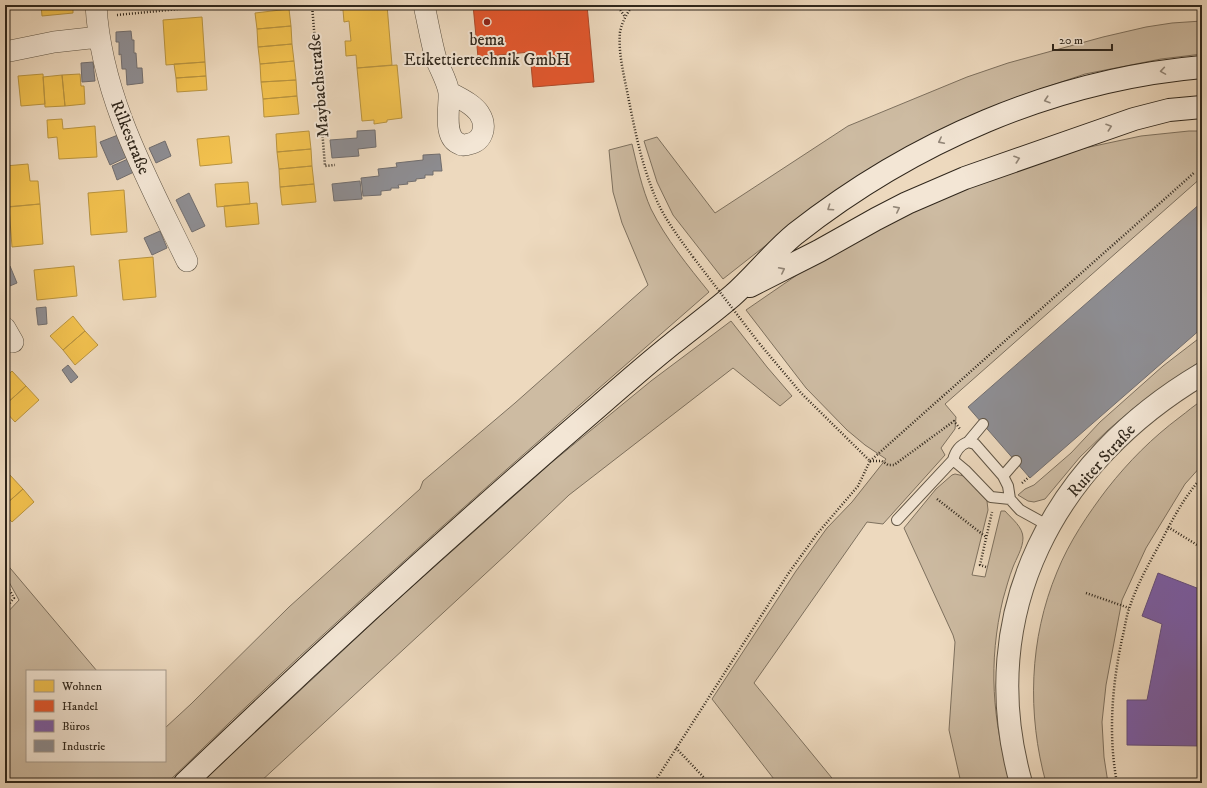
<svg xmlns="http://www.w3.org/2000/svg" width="1207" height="788" font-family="'IM FELL DW Pica',serif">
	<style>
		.green { fill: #cdbba2; stroke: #7e715f }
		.homes { fill: #f2c14e; stroke: #b8933f }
		.shops { fill: #e4572e; stroke: #ae4929 }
		.offices { fill: #7b5ea7; stroke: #644e7d }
		.industry { fill: #8d8d92; stroke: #716e6f }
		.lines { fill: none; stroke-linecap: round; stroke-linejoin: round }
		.service-casing { stroke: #5f5444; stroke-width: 12 }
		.minor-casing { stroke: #5f5444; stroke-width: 22 }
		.tertiary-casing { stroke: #5f5444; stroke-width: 24 }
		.secondary-casing { stroke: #30271c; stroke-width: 24 }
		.path { stroke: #30271c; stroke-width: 2.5; stroke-dasharray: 1 2; stroke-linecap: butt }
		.service { stroke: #f3e6d5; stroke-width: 10 }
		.minor { stroke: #f3e6d5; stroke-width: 21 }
		.tertiary { stroke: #f3e6d5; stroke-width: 22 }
		.secondary { stroke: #f3e6d5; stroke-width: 22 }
		.path-bridge { stroke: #30271c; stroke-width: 2.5; stroke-dasharray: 1 2; stroke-linecap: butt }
		.oneway { stroke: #928678 }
		.poi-dot { fill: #8f2418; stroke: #f3e6d5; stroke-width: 1.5 }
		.labels { text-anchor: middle; stroke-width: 4; stroke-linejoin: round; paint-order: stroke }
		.poi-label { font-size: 17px; fill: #30271c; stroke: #f3e6d5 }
		.street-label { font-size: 17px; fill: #30271c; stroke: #f3e6d5 }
	</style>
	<rect width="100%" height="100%" fill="#edd9be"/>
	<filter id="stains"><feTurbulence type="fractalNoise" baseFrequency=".005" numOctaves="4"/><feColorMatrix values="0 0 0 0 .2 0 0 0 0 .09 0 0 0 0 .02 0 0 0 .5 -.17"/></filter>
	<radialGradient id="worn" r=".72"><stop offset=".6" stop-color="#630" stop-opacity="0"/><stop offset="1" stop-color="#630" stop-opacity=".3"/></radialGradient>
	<path class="green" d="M1202 21V54L1161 59 1085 74 1017 97 978 113 821 202 723 279 673 215 657 182 644 141 657 137 715 213 848 126 967 77 1008 63 1103 37 1146 27 1172 23Z
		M1189 131H1202V177L945 404 956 417 955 429 941 448 945 455 883 524 867 522 754 683 836 783H777L712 699 796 571 827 528 852 502 886 459 865 445 847 430 806 388 746 310 813 264 926 203 1057 156 1085 148 1141 136Z
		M632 144C637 165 642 189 651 209 666 239 688 266 709 292 526 452 341 612 167 783H5V615L19 600 5 575V562L97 671H27V761H165V728L191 704 289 607 420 489 423 481 515 403 648 285 622 223 613 192 609 150Z
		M731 321 767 367 792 396 780 406 733 368 569 495 510 551 259 783H201L396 601 551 463 651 381Z
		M1202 336V360L1135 407 1108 430 1080 457 1045 499 1034 502 1028 501 1018 495 1025 489 1034 485 1071 453 1100 422 1163 366Z
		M1202 401V465L1185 484 1146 548 1122 600 1106 685 1102 722 1104 757 1108 783H1046C1027 714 1029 639 1057 572 1069 542 1088 514 1107 489 1129 461 1152 438 1180 417 1187 412 1194 405 1202 401Z
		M955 474 964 476 987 501 988 510 972 575 985 577 1001 511H1005C1012 519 1023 527 1023 538 1023 548 1016 559 1013 567 1009 577 1006 589 1003 599 988 662 992 721 1011 783H961L949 730 955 642 953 635 904 528 936 489 952 475Z"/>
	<path class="homes" d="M41 5H73V13L42 16Z
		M340 5H387L392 65 357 68 356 55 346 56 345 41H351L349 21 344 22 343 10H340Z
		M289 9 291 26 257 29 255 13Z
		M202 17 205 62 166 65 163 20Z
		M291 26 292 44 258 47 257 29Z
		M292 44 294 61 260 64 258 47Z
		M294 61 296 80 261 82 260 64Z
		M205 62 206 76 176 78 174 64Z
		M397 65 402 118 387 120V122L374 124V120L362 121 357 68Z
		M43 74 45 104 21 106 18 76Z
		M80 74 81 86H84L85 104 65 106 62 75Z
		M62 75 65 106 45 107 43 77Z
		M206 76 207 90 177 92 176 78Z
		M296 80 297 96 263 99 261 82Z
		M297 96 299 114 264 117 263 99Z
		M5 116 9 148 5 149Z
		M62 119 63 129 95 126 97 157 59 159 57 137 48 138 47 120Z
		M309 131 311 149 277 152 276 134Z
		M229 136 232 163 200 166 197 139Z
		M311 149 312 166 279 169 277 152Z
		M28 164 30 181H38L40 204 5 207V166Z
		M312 166 314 184 280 187 279 169Z
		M248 182 250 204 217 207 215 184Z
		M314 184 316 202 282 205 280 187Z
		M124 190 127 232 91 235 88 193Z
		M257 203 259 224 226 227 224 206Z
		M40 204 43 244 12 247 9 207Z
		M153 257 156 297 123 300 119 260Z
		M74 266 77 296 37 300 34 270Z
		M73 316 85 331 63 350 50 336Z
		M85 331 98 345 75 365 63 350Z
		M12 371 26 386 5 405V378Z
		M26 386 39 400 15 422 5 411V405Z
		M9 474 23 489 5 505V478Z
		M23 489 34 502 12 522 5 515V505Z"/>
	<path class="shops" d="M473 5H506V8L526 6V5H587L594 82 533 87 530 52 478 57Z"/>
	<path class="offices" d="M1158 573 1202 590V746L1127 745V700H1147L1162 624 1142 616Z"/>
	<path class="industry" d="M131 31 132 40H134V53H136L137 68H142L143 83 127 85 126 69H122L121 54 119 55V42H116V32Z
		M93 62 95 81 82 82 81 63Z
		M375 130 376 147 358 149 359 156 332 158 330 140 357 138V131Z
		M118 135 127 157 110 165 100 142Z
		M165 141 171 156 156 163 149 148Z
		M440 154 442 171H433V175H425V178L416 179V181L407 182 408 184 398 185 399 188H391V190L381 191V195L363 196 361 178 379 176 378 169 397 167 396 163 423 160V155Z
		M128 159 134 172 117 180 112 166Z
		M360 181 362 199 334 201 332 184Z
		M189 193 205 226 192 232 176 200Z
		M1202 202V328L1030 478 968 407Z
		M160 231 167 248 152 255 144 238Z
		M10 266 17 283 5 288V269Z
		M46 307 47 324 38 325 36 308Z
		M68 365 78 377 71 383 62 370Z"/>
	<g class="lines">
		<defs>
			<path id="service" d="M968 442 983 424
				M1003 476 1016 461
				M1010 499 991 497 965 470 953 460C955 452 960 445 968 442L975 444 1003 476 1008 486 1010 499 1020 510 1049 526
				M897 520 953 460"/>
			<path id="minor" d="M96 5C101 97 148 180 187 261
				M424 5C428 23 431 41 436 59 440 69 448 83 449 93 450 107 442 138 460 144 462 146 466 145 469 144 484 141 487 125 479 113 472 103 459 98 449 92
				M5 52 54 42 99 37
				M5 328 13 342"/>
			<path id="tertiary" d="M1021 783C973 612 1055 461 1202 374"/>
			<path id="secondary" d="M750 286 819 251 876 219 907 203 965 178 1134 119 1169 110 1202 107
				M185 783C320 653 457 528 599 406 623 385 647 364 672 344 692 328 712 313 732 296 754 277 772 253 795 234 912 142 1053 80 1202 67"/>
		</defs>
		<use href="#service" class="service-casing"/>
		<use href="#minor" class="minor-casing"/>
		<use href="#tertiary" class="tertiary-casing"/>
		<use href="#secondary" class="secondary-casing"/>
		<path class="path" d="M312 5 325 166 335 165
			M617 5 625 17
			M633 5C627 13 622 22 620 32 618 53 624 75 628 96 635 131 642 167 657 201 666 221 680 239 693 257
			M117 15 220 5
			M870 461 1195 172
			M870 461H882L888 465H894L954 421 960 429
			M1022 483 1029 477
			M937 499 986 537
			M1168 527 1202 548
			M986 567 980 565 992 512
			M5 582 14 598 5 609
			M1086 593 1129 608
			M676 748 709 783
			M654 783 788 574 817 534 858 486 870 461 801 393 759 343
			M1117 783C1108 735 1112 686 1122 639 1125 628 1126 616 1130 606 1138 582 1151 560 1163 538 1174 516 1186 495 1202 477"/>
		<use href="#service" class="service"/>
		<use href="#minor" class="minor"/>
		<use href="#tertiary" class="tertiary"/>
		<use href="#secondary" class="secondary"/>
		<path class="path-bridge" d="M693 257 759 343"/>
	</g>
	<defs><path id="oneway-chevron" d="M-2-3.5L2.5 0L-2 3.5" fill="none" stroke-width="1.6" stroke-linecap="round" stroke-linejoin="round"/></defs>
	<g class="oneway">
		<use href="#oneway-chevron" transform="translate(1163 71) rotate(171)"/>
		<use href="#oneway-chevron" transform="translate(1047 100) rotate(162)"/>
		<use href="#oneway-chevron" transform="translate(1109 127) rotate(-19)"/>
		<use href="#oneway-chevron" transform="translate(941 141) rotate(153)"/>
		<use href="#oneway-chevron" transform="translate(1017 159) rotate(-19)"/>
		<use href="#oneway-chevron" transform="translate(830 208) rotate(146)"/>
		<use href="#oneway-chevron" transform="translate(897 209) rotate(-27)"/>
		<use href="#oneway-chevron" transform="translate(782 270) rotate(-27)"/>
	</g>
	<circle class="poi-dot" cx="487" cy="22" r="4"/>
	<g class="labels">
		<g class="poi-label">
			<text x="487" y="45">bema<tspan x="487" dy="20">Etikettiertechnik GmbH</tspan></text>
		</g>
		<g class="street-label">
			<text transform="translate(318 86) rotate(-95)" y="6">Maybachstraße</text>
			<text transform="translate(131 137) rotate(68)" y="6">Rilkestraße</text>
			<text transform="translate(1101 460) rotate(-48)" y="6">Ruiter Straße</text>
		</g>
	</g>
	<rect width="1207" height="788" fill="none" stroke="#edd9be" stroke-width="20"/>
	<rect x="6" y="6" width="1195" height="776" fill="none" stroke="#30271c" stroke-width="2"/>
	<rect x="10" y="10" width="1187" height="768" fill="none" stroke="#30271c"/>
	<rect x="26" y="670" width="140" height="92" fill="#f3e6d5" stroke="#a59a8b"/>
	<rect x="34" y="680" width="20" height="12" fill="#f2c14e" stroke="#a59a8b"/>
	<text x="62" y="690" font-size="12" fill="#30271c">Wohnen</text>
	<rect x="34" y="700" width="20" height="12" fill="#e4572e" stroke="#a59a8b"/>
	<text x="62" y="710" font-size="12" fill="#30271c">Handel</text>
	<rect x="34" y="720" width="20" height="12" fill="#7b5ea7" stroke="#a59a8b"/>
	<text x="62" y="730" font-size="12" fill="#30271c">Büros</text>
	<rect x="34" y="740" width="20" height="12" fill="#8d8d92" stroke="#a59a8b"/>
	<text x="62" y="750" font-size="12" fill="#30271c">Industrie</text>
	<path d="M1053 44v6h59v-6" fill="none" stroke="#30271c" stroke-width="2"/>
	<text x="1059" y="44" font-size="12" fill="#30271c" stroke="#f3e6d5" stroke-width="3" paint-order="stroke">20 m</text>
	<rect width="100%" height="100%" filter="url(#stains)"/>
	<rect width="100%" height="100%" fill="url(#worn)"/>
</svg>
